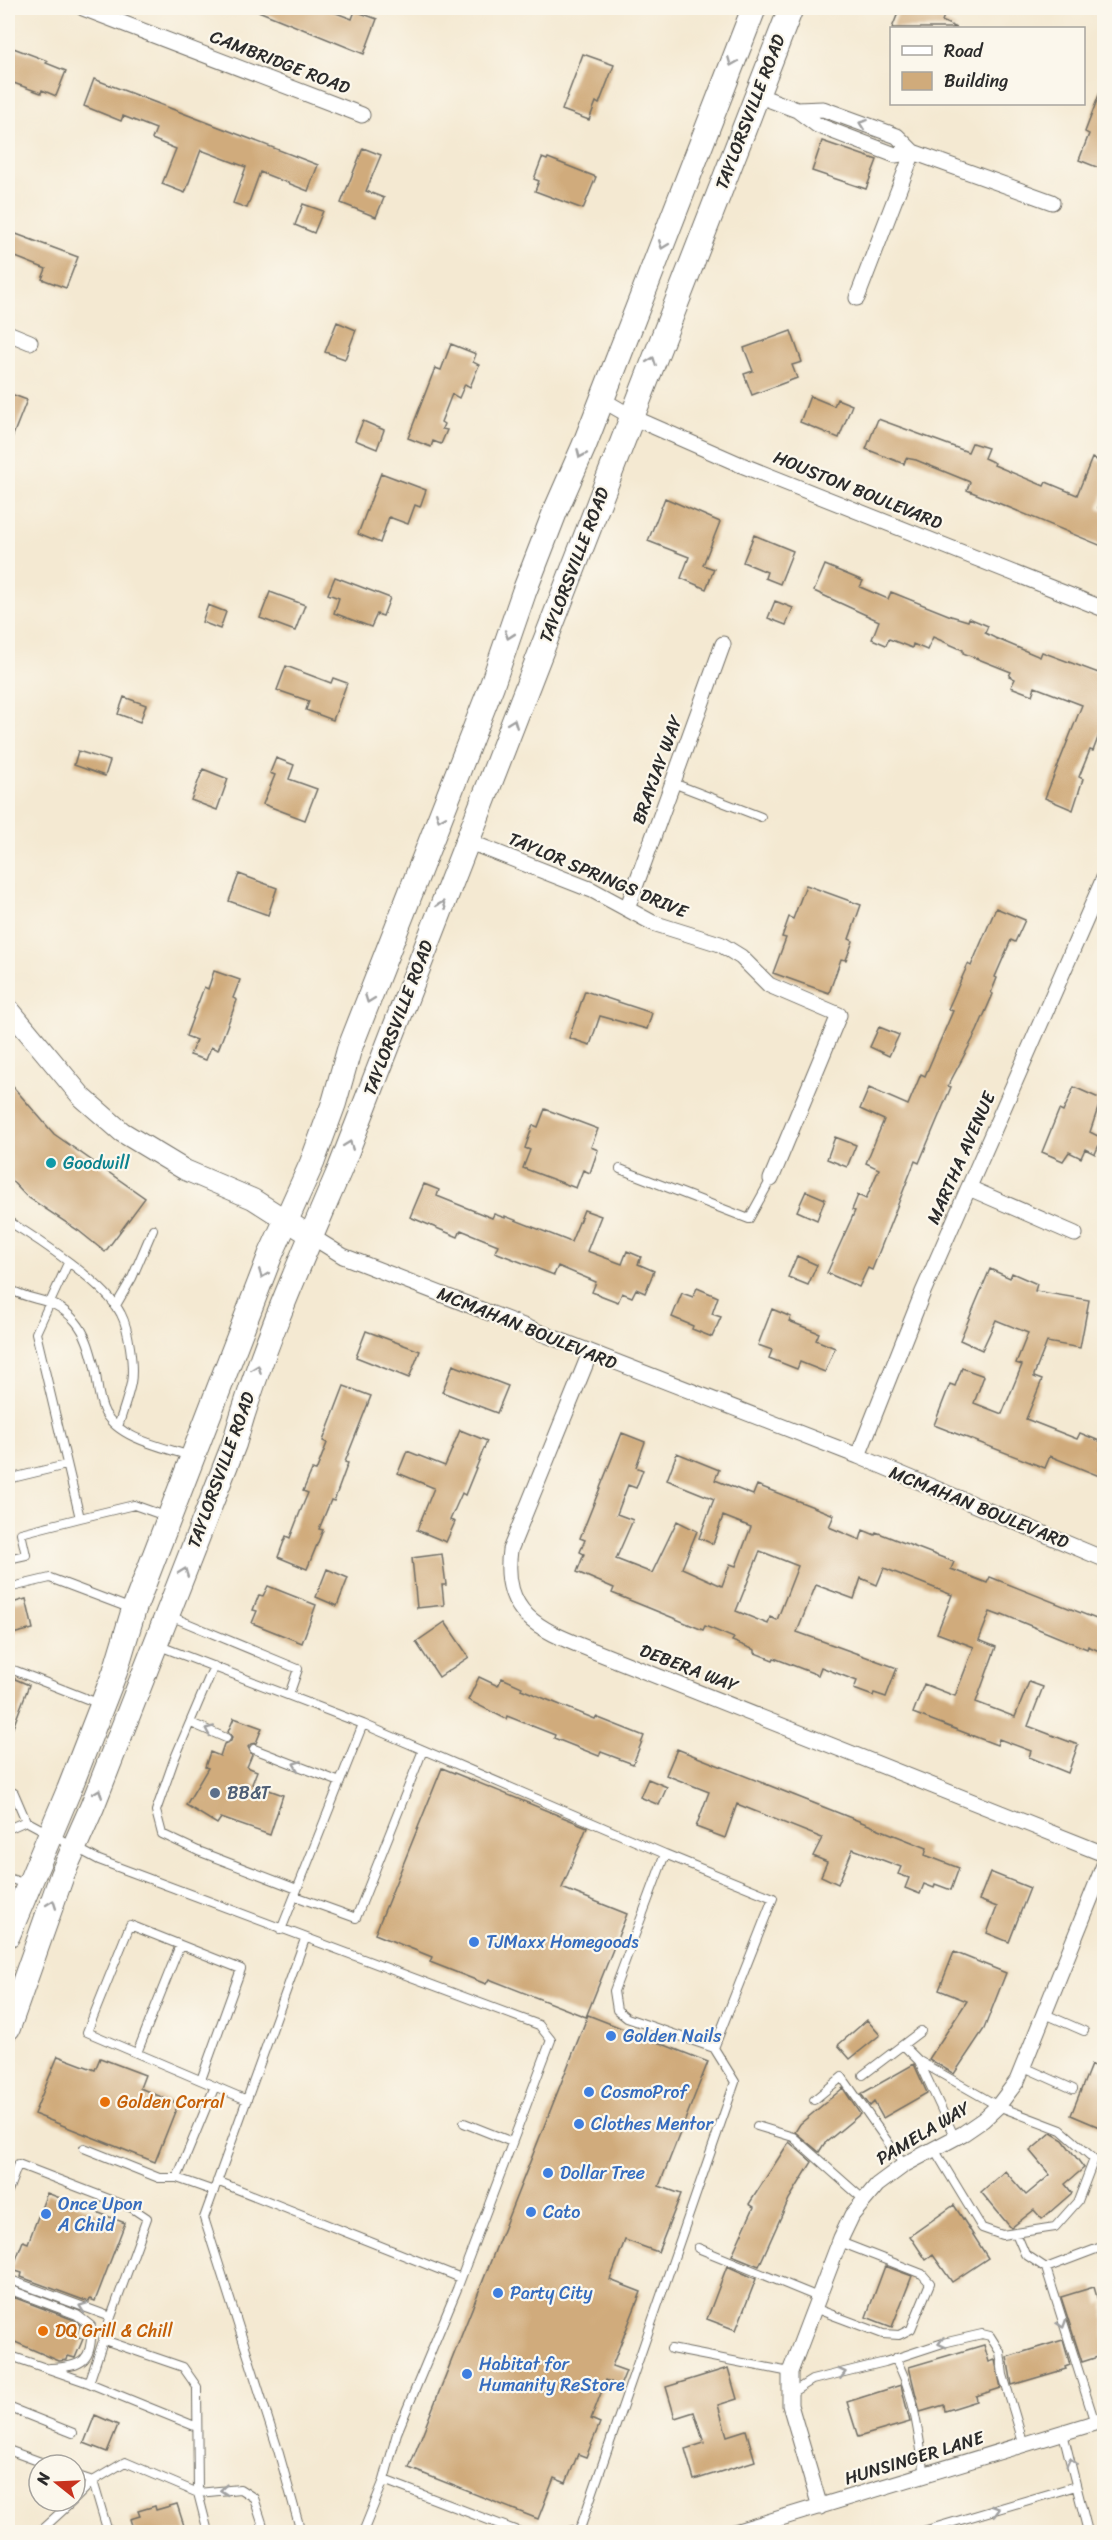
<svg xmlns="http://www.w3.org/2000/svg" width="1112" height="2540" font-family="Sriracha,sans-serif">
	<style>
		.building { fill: #d0ab7b; fill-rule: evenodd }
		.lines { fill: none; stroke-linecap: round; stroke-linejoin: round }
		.service-casing { stroke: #716e65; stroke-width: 10 }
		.minor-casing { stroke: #716e65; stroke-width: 17 }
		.tertiary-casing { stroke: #716e65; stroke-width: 22 }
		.primary-casing { stroke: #716e65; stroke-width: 26 }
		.service { stroke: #fff; stroke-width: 8 }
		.minor { stroke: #fff; stroke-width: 15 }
		.tertiary { stroke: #fff; stroke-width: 20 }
		.primary { stroke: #fff; stroke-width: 24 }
		.oneway { stroke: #a0a0a0 }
		.culture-dot { fill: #0f9aa8; stroke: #fbf7ec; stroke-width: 2 }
		.service-dot { fill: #5c6f8a; stroke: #fbf7ec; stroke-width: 2 }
		.shop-dot { fill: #3f7fe0; stroke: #fbf7ec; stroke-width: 2 }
		.food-dot { fill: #e8710a; stroke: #fbf7ec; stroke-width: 2 }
		.labels { text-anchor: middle; stroke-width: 4.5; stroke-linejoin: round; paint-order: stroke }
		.street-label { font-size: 18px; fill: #2b2b2b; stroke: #fbf7ec }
		.culture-label { font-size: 18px; fill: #0d838f; stroke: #fbf7ec; text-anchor: start }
		.service-label { font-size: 18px; fill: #4e5e75; stroke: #fbf7ec; text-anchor: start }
		.shop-label { font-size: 18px; fill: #366cbe; stroke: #fbf7ec; text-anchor: start }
		.food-label { font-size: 18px; fill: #c56008; stroke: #fbf7ec; text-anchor: start }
	</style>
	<rect width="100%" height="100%" fill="#fbf7ec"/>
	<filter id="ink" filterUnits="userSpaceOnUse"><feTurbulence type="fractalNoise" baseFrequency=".0167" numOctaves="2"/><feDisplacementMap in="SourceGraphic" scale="12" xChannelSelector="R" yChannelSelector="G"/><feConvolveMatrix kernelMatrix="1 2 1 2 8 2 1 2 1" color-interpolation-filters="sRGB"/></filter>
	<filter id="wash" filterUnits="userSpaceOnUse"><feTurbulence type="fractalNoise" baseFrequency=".008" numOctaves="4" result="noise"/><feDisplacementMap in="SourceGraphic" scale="24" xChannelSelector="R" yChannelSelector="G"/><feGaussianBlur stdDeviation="1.35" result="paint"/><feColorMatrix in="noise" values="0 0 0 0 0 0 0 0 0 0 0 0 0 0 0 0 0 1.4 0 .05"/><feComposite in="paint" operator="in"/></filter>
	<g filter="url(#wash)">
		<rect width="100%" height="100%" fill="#f4e9d2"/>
		<g id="blocks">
			<path class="building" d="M251 8H323L352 19 355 11 377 19 364 54Z
				M900 8 924 15 927 8H947L942 21 957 28H892Z
				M8 46 48 61 46 63 66 71 56 96 42 90 41 93 8 81Z
				M583 54 614 65 599 104 596 102 589 120 562 110Z
				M94 79 318 165 308 191 260 172 247 208 233 203 246 167 201 150 185 193 162 184 176 149 152 139 156 129 123 116 121 121 84 106Z
				M1103 84 1104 85V170L1079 160 1089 134 1085 132Z
				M822 141 877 160 866 189 812 171Z
				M363 148 381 155 366 191 384 198 376 217 341 203Z
				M542 158 547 160 548 158 596 177 583 209 535 191 539 181 534 179Z
				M303 204 323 211 314 233 295 225Z
				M8 231 78 257 66 288 42 279 46 269 8 254Z
				M337 322 356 330 345 359 325 352Z
				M791 331 802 362 792 365 797 378 752 395 744 374 753 371 744 348Z
				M451 344 476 354 473 362 479 365 470 387 465 384 459 398 452 394 441 422 444 424 442 429 447 430 441 444 433 441 431 447 408 438 435 368 441 370Z
				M8 393 27 400 8 448Z
				M810 396 834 406 837 399 852 405 839 438 800 422Z
				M878 419 968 452 972 443 988 448 984 458 995 463 994 465 1044 486 1046 482 1077 495 1092 458 1104 463V492L1098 508 1104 511V547L967 490 970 482 916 460 906 458 904 464 866 449Z
				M363 421 384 430 377 449 355 440Z
				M381 473 426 490 420 507 415 505 408 524 389 517 380 543 358 534Z
				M665 498 720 522 703 565 714 569 706 589 681 578 689 557 648 541Z
				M754 535 793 551 780 584 765 578 767 572 743 562Z
				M825 565 863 581 860 587 888 599 891 592 951 616 968 621 969 618 988 626 985 633 995 638 1040 657 1042 652 1104 675V722L1093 751 1090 750 1079 777 1083 779 1073 810 1045 798 1082 705 1035 687 1032 695 1011 687 1015 679 1009 676 1011 672 963 653V650L933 637 927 650 913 644 912 648 889 639 886 645 872 639 879 621 814 591Z
				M335 577 390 598 383 616 377 614 371 627 334 613 339 598 328 594Z
				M270 592 305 605 295 631 260 618Z
				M775 601 793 608 786 625 768 618Z
				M208 605 226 612 220 629 202 622Z
				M286 666 331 683 333 678 347 683 333 720 306 710 309 701 277 690Z
				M124 697 146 705 140 722 118 714Z
				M78 751 110 761 105 776 74 765Z
				M276 758 294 765 289 779 317 789 305 820 263 804 275 775 270 773Z
				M203 769 228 779 217 810 191 800Z
				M239 874 277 888 268 915 229 901Z
				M806 885 861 905 849 939 853 941 846 960 841 959 829 993 773 973 786 938 782 937 789 917 793 919Z
				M996 908 1025 920 1015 942 1011 940 995 977 997 978 991 993 993 994 977 1031 948 1086 951 1087 919 1163 915 1161 872 1270 868 1268 859 1287 827 1273 855 1211 852 1210 858 1195 866 1199 879 1169 866 1163 884 1120 860 1109 869 1088 908 1105 921 1074 925 1076 953 1011 948 1009 968 964 971 966Z
				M214 971 240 980 233 998 237 1000 218 1050 211 1047 206 1060 190 1055 196 1040 186 1036 204 987 208 989Z
				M585 991 652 1013 647 1029 600 1016 590 1045 569 1038Z
				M879 1027 899 1035 889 1056 870 1047Z
				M8 1081 54 1134 145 1198 105 1252 79 1231 26 1196 8 1177Z
				M1074 1087 1101 1099 1090 1132 1102 1138 1095 1154 1085 1149 1081 1158 1069 1152 1063 1161 1042 1152 1059 1110 1063 1112Z
				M545 1109 598 1129 591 1147 598 1150 590 1173 583 1170 576 1188 523 1168 530 1150 525 1148 533 1125 538 1127Z
				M835 1137 856 1145 847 1167 827 1159Z
				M424 1184 439 1190 437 1196 492 1218 494 1214 505 1218V1216L571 1242 584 1210 601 1216 587 1251 622 1264 627 1251 641 1257 638 1264 654 1271 645 1293 636 1289 632 1297 622 1293 618 1302 592 1292 596 1282 558 1266 554 1275 495 1252 498 1245 461 1230 458 1237 410 1217Z
				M806 1191 825 1199 817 1220 797 1211Z
				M797 1256 817 1265 808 1285 788 1277Z
				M990 1269 1010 1278 1012 1273 1037 1284 1035 1291 1089 1300 1080 1348 1047 1342 1034 1375V1377L1042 1380 1026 1419 1077 1439 1080 1433 1102 1442 1100 1450 1104 1451V1478L1050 1456 1045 1468 934 1425 950 1384 955 1386 962 1368 984 1376 974 1403 1002 1414 1022 1365 1016 1363 1028 1333 996 1320 982 1350 960 1340Z
				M697 1288 718 1297 712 1314 721 1317 712 1337 692 1329 693 1326 672 1317 682 1293 693 1297Z
				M772 1309 791 1317 789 1321 819 1333 816 1340 835 1348 825 1372 800 1362 797 1369 769 1358 772 1350 758 1345Z
				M366 1331 420 1351 409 1378 356 1357Z
				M453 1365 508 1386 497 1413 442 1392Z
				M344 1386 371 1396 345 1462 348 1463 334 1501 331 1500 319 1529 323 1530 307 1569 278 1557 286 1536 290 1538 300 1512 308 1493 303 1491 312 1470 316 1471 327 1443 323 1441Z
				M460 1430 487 1441 465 1495 462 1493 450 1520 455 1522 446 1542 417 1530 434 1488 398 1473 407 1451 445 1466Z
				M622 1433 645 1442 636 1467 643 1470 636 1488 628 1485 617 1514 633 1520 616 1559 652 1573 677 1521 697 1531 682 1568 722 1586 730 1564 736 1566 751 1527 723 1516 713 1544 699 1538 714 1499 667 1480 677 1453 719 1470 715 1480 753 1495 757 1485 834 1515 829 1527 860 1540 863 1530 875 1535 876 1532 954 1562 951 1569 987 1583 990 1577 1104 1622V1653L1088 1646 1087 1649 1002 1614 1001 1616 990 1612 979 1640 996 1647 976 1702 1015 1717 1029 1682 1043 1687 1028 1726 1078 1745 1068 1773 1029 1757 1031 1751 999 1739 997 1745 913 1713 924 1684 955 1696 974 1647 937 1633 952 1595 884 1568 877 1585 861 1578 854 1599 816 1585 797 1632 897 1668 886 1697 874 1693 873 1696 854 1689 857 1681 821 1667 818 1675 774 1658 773 1660 755 1653V1650L732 1641 734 1638 705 1626 703 1630 612 1593 614 1588 577 1572 584 1554 580 1552 585 1540 580 1538ZM760 1551 798 1566 777 1620 770 1617 768 1624 736 1611Z
				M442 1554 446 1585H442L444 1605 417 1608 412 1558Z
				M327 1569 348 1578 337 1606 316 1597Z
				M268 1586 316 1605 302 1643 252 1623 257 1611 253 1610 259 1595 263 1596Z
				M26 1599 33 1629 8 1635V1604Z
				M445 1622 469 1657 439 1677 416 1642Z
				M8 1676 29 1685 9 1738H8Z
				M479 1677 498 1686 502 1678 522 1687 521 1689 595 1719 596 1717 644 1736 633 1764 601 1752 599 1756 554 1738 555 1735 507 1716 506 1719 468 1700Z
				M234 1718 262 1728 256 1743 251 1744 248 1747 252 1755 247 1767 257 1771 252 1784 283 1795 270 1835 221 1818 217 1824 186 1805 208 1768 205 1767 210 1752 220 1756 224 1744 231 1741 232 1737 228 1732Z
				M677 1749 927 1848 925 1855 959 1868 951 1890 935 1884 934 1888 924 1884 920 1894 905 1888 909 1878 898 1874 901 1867 853 1849 838 1884 821 1876 827 1862 813 1856 822 1838 737 1804 725 1838 696 1827 709 1792 666 1775Z
				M442 1768 587 1827 562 1888 627 1914 586 2017 489 1979 486 1984 430 1962 432 1957 375 1934Z
				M648 1779 667 1787 659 1805 640 1797Z
				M990 1872 1030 1888 1009 1942 987 1933 997 1907 979 1900Z
				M954 1952 1006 1973 984 2029 954 2074 929 2059 967 2001 939 1990Z
				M588 2015 708 2062 659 2186 681 2194 658 2252 625 2240 610 2280 641 2292 612 2366 626 2371 620 2386 606 2380 591 2419 600 2423 586 2457 578 2454 566 2483 554 2478 538 2519 409 2468Z
				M867 2020 880 2035 850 2059 838 2045Z
				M58 2056 95 2070 100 2058 145 2075 140 2088 178 2104 155 2162 34 2114Z
				M914 2064 927 2093 883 2118 874 2102 870 2106 861 2094Z
				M1091 2065 1104 2070V2129L1071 2115Z
				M843 2088 860 2114 824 2144 819 2152 795 2132 800 2124Z
				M1051 2133 1063 2140 1084 2168 1065 2184 1072 2193 1042 2219 1034 2210 1011 2228 981 2192 1005 2171 1026 2195 1050 2175 1030 2151Z
				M789 2142 812 2162 789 2199 759 2266 732 2255 754 2207 749 2204Z
				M47 2193 125 2223 95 2301 90 2299 89 2302 21 2277 22 2273 12 2270 23 2241 28 2243Z
				M954 2205 988 2258 952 2282 933 2255 926 2260 910 2236Z
				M727 2266 756 2279 736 2330 707 2319Z
				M885 2266 912 2276 892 2327 866 2317Z
				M1094 2287 1099 2304 1104 2302V2355L1082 2362 1061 2297Z
				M13 2297 74 2320 80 2325 76 2336 83 2339 75 2358 68 2356 67 2360 59 2361 8 2339V2310Z
				M1063 2340 1070 2365 1065 2367 1066 2369 1012 2385 1007 2357Z
				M984 2345 989 2362 995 2360 1001 2388 976 2396 977 2401 945 2411 944 2405 920 2412 909 2367Z
				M728 2368 737 2399 718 2405 727 2436 746 2430 755 2461 694 2480 685 2449 704 2443 694 2412 675 2418 666 2387Z
				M901 2385 910 2422 858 2437 847 2402Z
				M95 2415 118 2425 107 2452 84 2443Z
				M177 2504 186 2532H134L130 2519 140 2516 138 2511 155 2506 156 2510Z"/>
		</g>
	</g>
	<g filter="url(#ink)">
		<use href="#blocks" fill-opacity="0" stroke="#716e65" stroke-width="1.5"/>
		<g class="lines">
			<defs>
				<path id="service" d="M673 783 761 817
					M620 1169 749 1219 771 1179
					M8 1221C38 1239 106 1284 121 1314 129 1329 134 1367 131 1383 128 1398 122 1413 118 1427
					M68 1263 36 1333 80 1518 134 1505 165 1516
					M8 1288C33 1304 52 1294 76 1322 86 1334 90 1349 94 1364 98 1380 97 1398 105 1413 120 1439 163 1447 190 1456
					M115 1307 132 1278 153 1229
					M8 1479 66 1465
					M8 1559 26 1555 21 1533 80 1518
					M8 1588 50 1578 132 1609
					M170 1616 298 1669 289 1695
					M157 1645 363 1724 281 1930
					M214 1666 174 1760 156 1811 162 1834 198 1851 297 1889
					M8 1669 16 1671 100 1704
					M191 1723 226 1738
					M363 1724 665 1854 614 1991 617 2010 627 2018 714 2048 773 1898 665 1854
					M254 1749 340 1782
					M8 1790 14 1793 26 1821 99 1860 539 2025 551 2040 457 2289 397 2433 384 2480 363 2532
					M8 1829 26 1821
					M8 1878 26 1884
					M295 1896 356 1918 423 1750
					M1045 2014 1084 2031
					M903 2045 919 2061 998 2106 1061 2130 1094 2159 1078 2201 1055 2227 1002 2235 982 2228 934 2149
					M137 2053 180 1945
					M919 2061 955 2138
					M1024 2067 1073 2089
					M863 2075 921 2031
					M201 2080 241 1969 130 1925 87 2032 247 2100
					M814 2100 842 2077 904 2165
					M464 2123 512 2142
					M757 2126 793 2137 863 2199
					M84 2148 159 2178H177
					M217 2181 461 2278
					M8 2191 18 2164 132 2208 147 2218 111 2317
					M214 2191 177 2178 215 2086
					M1016 2233 1025 2254 1046 2268 1095 2423
					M698 2248 818 2297
					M1046 2268 1104 2246
					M8 2279 111 2317 89 2383
					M8 2289 77 2315 91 2326C93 2361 83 2367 50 2368
					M814 2308 883 2334 899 2335 911 2329 930 2283 922 2274 840 2242
					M104 2340 183 2367 197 2387 198 2493 208 2532
					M671 2349 790 2372
					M8 2355 89 2383 197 2427
					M895 2358C915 2393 918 2436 925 2474
					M791 2393 812 2380 885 2362 943 2343 982 2334 990 2336 1000 2352 1003 2375 1024 2445
					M8 2407 73 2433
					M1063 2433 1088 2532
					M8 2450 49 2465
					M75 2475 93 2481 108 2532
					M384 2480 520 2532
					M75 2499 93 2481 125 2462 198 2493 240 2489 254 2498 265 2532
					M580 2529 735 2082 714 2048
					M39 2532 73 2501
					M301 2532 278 2450 204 2218 305 1939
					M563 2532 580 2529 578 2532
					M920 2532 1076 2486"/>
				<path id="minor" d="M83 8 362 115
					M757 95 797 110 817 125 895 155 913 152
					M797 110 823 109 897 136 913 152 1052 202
					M857 298 913 152
					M8 333 30 342
					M601 399 632 417 739 464 1104 609
					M467 841 592 890 653 923 720 944 741 957 769 985 839 1015 771 1179
					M627 909 723 644
					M969 1188 1075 1234
					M311 1236 343 1256 858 1456 1104 1559
					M590 1353 510 1550C501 1617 542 1630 594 1651L1104 1854
					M858 1456 923 1292 1104 878
					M820 2507 790 2405V2372L841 2238 852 2215 877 2185 904 2165 964 2133 983 2120 998 2106 1017 2081 1104 1865
					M735 2532 1104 2420"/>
				<path id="tertiary" d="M8 1008 82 1097 122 1132 185 1170 253 1199 311 1236"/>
				<path id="primary" d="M8 1935 69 1790 115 1672 134 1609 270 1256 312 1163 334 1103 349 1050 492 685 524 592 555 512 584 446 754 8
					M8 2028 62 1875 92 1807 234 1444C261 1349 301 1260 340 1169L791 8"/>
			</defs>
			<use href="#service" class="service-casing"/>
			<use href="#minor" class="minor-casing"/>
			<use href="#tertiary" class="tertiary-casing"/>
			<use href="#primary" class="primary-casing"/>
			<use href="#service" class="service"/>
			<use href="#minor" class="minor"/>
			<use href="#tertiary" class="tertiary"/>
			<use href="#primary" class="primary"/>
		</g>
		<defs><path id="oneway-chevron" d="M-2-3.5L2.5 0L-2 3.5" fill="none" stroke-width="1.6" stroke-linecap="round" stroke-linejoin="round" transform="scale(1.5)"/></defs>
		<g class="oneway">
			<use href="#oneway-chevron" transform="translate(732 62) rotate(112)"/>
			<use href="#oneway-chevron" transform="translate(863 124) rotate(-160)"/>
			<use href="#oneway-chevron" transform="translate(663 245) rotate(111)"/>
			<use href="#oneway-chevron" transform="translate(652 361) rotate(-69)"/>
			<use href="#oneway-chevron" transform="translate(581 454) rotate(114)"/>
			<use href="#oneway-chevron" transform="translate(509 635) rotate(109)"/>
			<use href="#oneway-chevron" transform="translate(513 723) rotate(-69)"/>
			<use href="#oneway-chevron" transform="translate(440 817) rotate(112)"/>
			<use href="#oneway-chevron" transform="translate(442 905) rotate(-69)"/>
			<use href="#oneway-chevron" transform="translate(369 999) rotate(111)"/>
			<use href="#oneway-chevron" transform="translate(349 1145) rotate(-69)"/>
			<use href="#oneway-chevron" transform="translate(263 1274) rotate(111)"/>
			<use href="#oneway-chevron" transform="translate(257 1369) rotate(-69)"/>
			<use href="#oneway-chevron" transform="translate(184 1572) rotate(-69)"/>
			<use href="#oneway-chevron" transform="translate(209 1730) rotate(-156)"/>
			<use href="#oneway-chevron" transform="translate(297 1765) rotate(-159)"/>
			<use href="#oneway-chevron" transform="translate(98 1793) rotate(-69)"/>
			<use href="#oneway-chevron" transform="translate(52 1904) rotate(-70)"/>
			<use href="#oneway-chevron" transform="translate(83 2307) rotate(-160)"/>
			<use href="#oneway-chevron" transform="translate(1062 2324) rotate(72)"/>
			<use href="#oneway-chevron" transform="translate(942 2343) rotate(165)"/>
			<use href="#oneway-chevron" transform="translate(842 2373) rotate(-14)"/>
			<use href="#oneway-chevron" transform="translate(1071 2462) rotate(-104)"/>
			<use href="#oneway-chevron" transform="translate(224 2490) rotate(175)"/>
			<use href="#oneway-chevron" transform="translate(996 2510) rotate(-16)"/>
		</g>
	</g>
	<circle class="culture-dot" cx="51" cy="1163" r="6"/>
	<circle class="service-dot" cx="215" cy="1793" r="6"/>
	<g class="shop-dot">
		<circle cx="474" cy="1942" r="6"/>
		<circle cx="611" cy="2036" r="6"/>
		<circle cx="589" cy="2092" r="6"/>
		<circle cx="579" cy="2124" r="6"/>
		<circle cx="548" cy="2173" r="6"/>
		<circle cx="531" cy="2212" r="6"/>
		<circle cx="46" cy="2214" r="6"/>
		<circle cx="498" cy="2293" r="6"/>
		<circle cx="467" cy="2374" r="6"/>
	</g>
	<g class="food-dot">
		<circle cx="105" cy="2102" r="6"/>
		<circle cx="43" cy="2331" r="6"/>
	</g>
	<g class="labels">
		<g class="street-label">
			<text transform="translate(280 62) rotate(21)" y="6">CAMBRIDGE ROAD</text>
			<text transform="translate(750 112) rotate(-69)" y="6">TAYLORSVILLE ROAD</text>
			<text transform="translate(858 490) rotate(22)" y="6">HOUSTON BOULEVARD</text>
			<text transform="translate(574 565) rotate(-69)" y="6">TAYLORSVILLE ROAD</text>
			<text transform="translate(657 770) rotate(-70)" y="6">BRAYJAY WAY</text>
			<text transform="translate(598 875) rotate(23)" y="6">TAYLOR SPRINGS DRIVE</text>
			<text transform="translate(398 1018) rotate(-69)" y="6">TAYLORSVILLE ROAD</text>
			<text transform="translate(961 1158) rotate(-66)" y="6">MARTHA AVENUE</text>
			<text transform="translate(527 1328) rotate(22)" y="6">MCMAHAN BOULEVARD</text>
			<text transform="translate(221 1470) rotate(-70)" y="6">TAYLORSVILLE ROAD</text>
			<text transform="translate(979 1507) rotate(22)" y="6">MCMAHAN BOULEVARD</text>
			<text transform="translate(689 1668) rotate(21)" y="6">DEBERA WAY</text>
			<text transform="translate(923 2133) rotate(-31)" y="6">PAMELA WAY</text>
			<text transform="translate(914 2458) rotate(-17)" y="6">HUNSINGER LANE</text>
		</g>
		<g class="culture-label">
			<text x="63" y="1169">Goodwill</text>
		</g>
		<g class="service-label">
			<text x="227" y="1799">BB&amp;T</text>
		</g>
		<g class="shop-label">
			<text x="486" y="1948">TJMaxx Homegoods</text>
			<text x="623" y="2042">Golden Nails</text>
			<text x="601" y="2098">CosmoProf</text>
			<text x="591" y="2130">Clothes Mentor</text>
			<text x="560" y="2179">Dollar Tree</text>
			<text x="58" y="2210">Once Upon<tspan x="58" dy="21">A Child</tspan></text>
			<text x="543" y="2218">Cato</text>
			<text x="510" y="2299">Party City</text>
			<text x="479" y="2370">Habitat for<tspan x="479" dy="21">Humanity ReStore</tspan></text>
		</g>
		<g class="food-label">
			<text x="117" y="2108">Golden Corral</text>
			<text x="55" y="2337">DQ Grill &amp; Chill</text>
		</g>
	</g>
	<rect width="1112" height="2540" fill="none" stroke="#fbf7ec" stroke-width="30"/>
	<rect x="890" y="27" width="195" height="78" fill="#fbf7ec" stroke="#a8a59f" stroke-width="1.5"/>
	<rect x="902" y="46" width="30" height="9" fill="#ffffff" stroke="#a8a59f" stroke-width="1.5"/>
	<text x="944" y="57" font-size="18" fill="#2b2b2b">Road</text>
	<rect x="902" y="72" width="30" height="18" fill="#d0ab7b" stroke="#a8a59f" stroke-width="1.5"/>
	<text x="944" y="87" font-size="18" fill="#2b2b2b">Building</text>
	<g transform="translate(57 2483) rotate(288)"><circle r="28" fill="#fbf7ec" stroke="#a8a59f" stroke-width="1.5"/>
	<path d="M0-4.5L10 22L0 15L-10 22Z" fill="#c8321e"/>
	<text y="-9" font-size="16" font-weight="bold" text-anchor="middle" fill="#2b2b2b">N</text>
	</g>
</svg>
